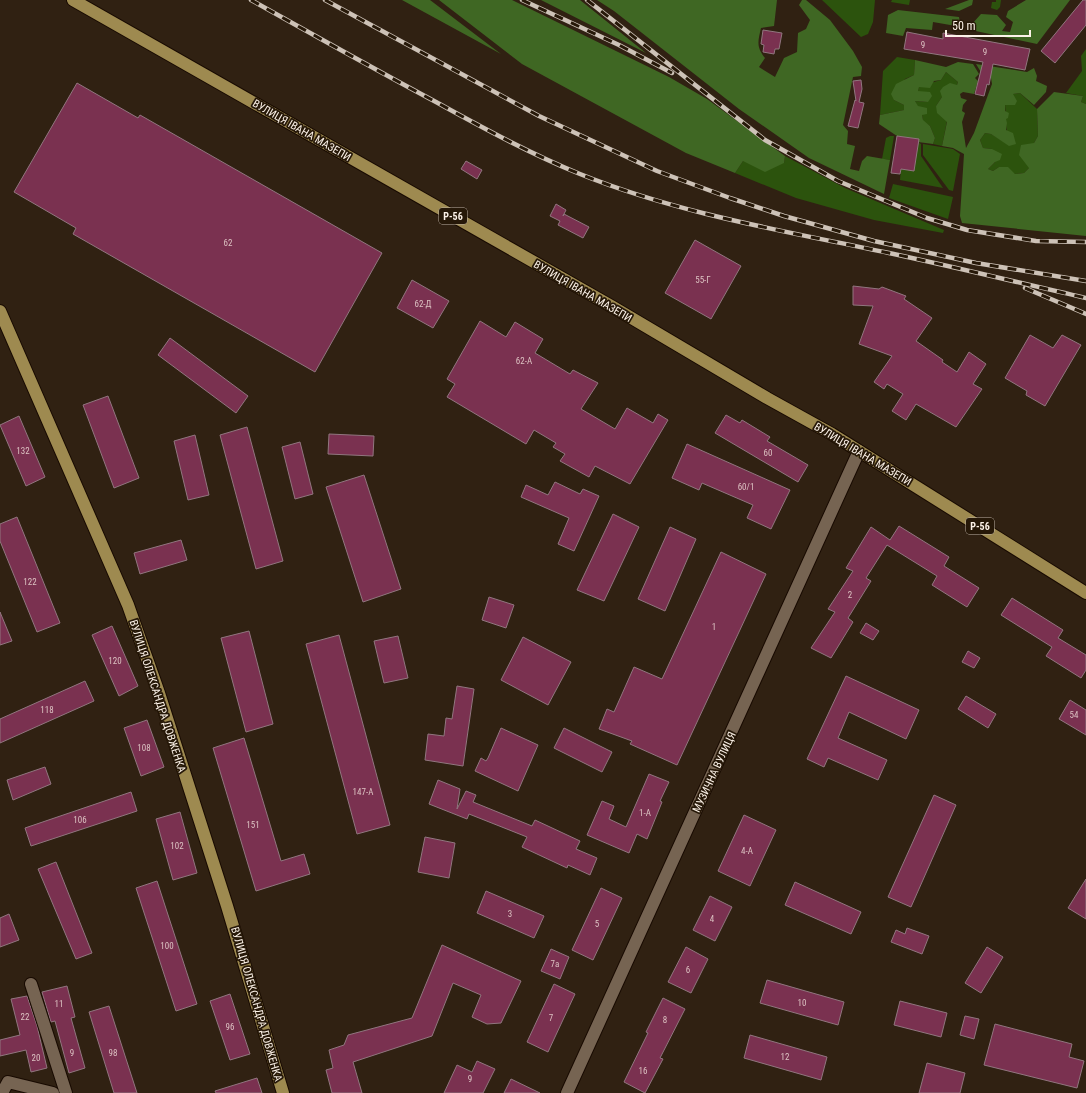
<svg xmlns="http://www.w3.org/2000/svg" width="1086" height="1093" font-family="'Roboto Condensed',sans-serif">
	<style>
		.green { fill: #2c530d }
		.forest { fill: #3f6723 }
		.building { fill: #7a3150; stroke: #91767f }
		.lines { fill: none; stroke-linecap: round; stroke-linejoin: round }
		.minor-casing { stroke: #180a00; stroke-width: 14 }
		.major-casing { stroke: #180a00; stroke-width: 14 }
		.minor { stroke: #766452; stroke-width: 12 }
		.major { stroke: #9e8a50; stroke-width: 12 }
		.rail-casing { stroke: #cdc2b7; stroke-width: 4.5 }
		.rail { stroke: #261808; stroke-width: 3; stroke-dasharray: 9; stroke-linecap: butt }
		.labels { text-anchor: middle; stroke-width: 3.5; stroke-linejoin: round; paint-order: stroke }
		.number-label { font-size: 9px; fill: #dcc2c2 }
		.shield { fill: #261808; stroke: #bcb1a5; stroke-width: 1 }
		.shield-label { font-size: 10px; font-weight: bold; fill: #fcf2e8 }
		.street-label { font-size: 11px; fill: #fcf2e8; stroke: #261808 }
	</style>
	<rect width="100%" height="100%" fill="#302112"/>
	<path class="green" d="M822 0H875L873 22 868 34 861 37Z
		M892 0H910L909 5 891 2Z
		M996 0H1001L1000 7 997 10 991 8 992 2H996Z
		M1086 49V104L1081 102 1083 96 1066 93 1082 71 1081 56Z
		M897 57 915 60 914 75 905 79 894 100 904 105V110L880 115 883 71Z
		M946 72 958 82 957 85 942 97 936 106 947 121 942 146 933 144 935 138 930 126 923 121 922 115 915 101 928 102 918 91 919 86 941 80Z
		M1020 93 1037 109 1038 136 1034 143 1029 168 1024 173 1015 174 999 167 993 171 988 169 995 162 992 149 983 148 980 140 985 133 991 134 1009 145C1006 132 1006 119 1005 104L1012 94Z
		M890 136H894L890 160 882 159 886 138Z
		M918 142 921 144V156L943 188 900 180 901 169Z
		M923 144 953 149 960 154 953 191 949 190 923 155Z
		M785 156 845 188 944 230 943 233 874 220 796 198 735 173 743 161 784 163Z
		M893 184 953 197 948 219 889 198Z"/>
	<path class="forest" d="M402 0H430L501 54Z
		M439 0H512L669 77 707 99 785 156 784 163 765 172 743 161 735 173 686 153 522 64Z
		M541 0H580L646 53Z
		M597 0H777L774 26 761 28C758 41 756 47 765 58L759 67 775 77 784 58 797 52 798 33 806 29 810 20 799 5 802 0H806L830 20 853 51 862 67 861 76 853 77 843 125 848 131 847 144 855 146 850 169 859 171 862 161 867 156 890 160 884 194 809 158 739 109 614 11Z
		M969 0H973L972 5 959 11 945 9Z
		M1026 0H1070L1037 44 971 30 972 24 981 14 997 15 1006 25 1002 31 1010 32 1013 22 1006 17 1008 11Z
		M898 10 959 17 960 23 956 26 933 22 932 30 906 28 903 36 886 33 888 15Z
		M915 60 946 67 958 62 973 64 979 74 975 78 978 81 974 94 963 92 960 94 961 98 967 100 963 105 962 111 965 113 962 122 966 148 974 133 992 84 991 78 982 74 976 64 1027 72 1034 68 1037 76 1036 81 1047 86 1046 92 1034 105 1020 93 1013 94 1017 101 1015 105H1005V111L1009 113 1008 118 1006 119 1007 123 1006 130 1013 133 1016 144 1009 146 991 134 985 133 980 140 983 148 992 149 1002 154 1000 160 995 162 988 169 993 171 999 167H1008L1015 174 1024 173 1029 168 1019 155 1021 145 1034 143 1038 136 1037 109 1054 92 1083 96 1081 102 1086 104V236L962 223 960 216 964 154 953 148 942 146 947 122 937 113 936 106 942 97 940 91 943 87 950 83 957 85 958 82 946 72 941 80 934 81 930 88 919 87 918 91 930 92 932 96 928 102 915 101 918 106 927 108V114L922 115 923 120 930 126 935 138 933 144 918 142V139L897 136 879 124 880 115 904 110V105L894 100 891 94 896 84 914 75Z"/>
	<path class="building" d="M1083 0H1086V25L1055 63 1041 51Z
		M763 30 782 33 779 49H775L774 54 763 52 764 45 761 44Z
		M907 32 943 39V33L1030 49 1025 70 993 64 989 85 987 84 984 96 975 94 983 62 904 49Z
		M861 80 862 89 859 102 864 103 858 128 848 126 855 100 856 101 853 81Z
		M77 83 138 118 140 115 382 253 315 372 73 234 76 228 14 192Z
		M897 136 919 139 914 171 901 169 900 174 891 173Z
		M466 161 482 170 477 179 461 169Z
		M556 204 566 210 563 216 564 214 589 227 583 238 558 225 560 221 550 216Z
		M695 240 741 266 711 319 665 293Z
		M412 280 449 301 433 328 397 308Z
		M853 286 879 289 882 287 906 296 904 299 932 318 916 341 943 360 942 362 957 372 969 352 986 364 973 384 982 389 956 427 916 404 906 420 892 411 903 394 887 384 884 389 874 382 892 356 859 344 873 306 853 305Z
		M480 321 506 337 515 322 543 339 535 353 570 374 573 370 598 383 581 409 615 429 627 408 653 423 658 414 668 420 630 484 595 466 589 477 560 461 565 454 553 447 556 443 534 430 526 444 447 397 455 384 447 379Z
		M1030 335 1053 348 1062 335 1081 345 1045 406 1026 395 1027 391 1005 378Z
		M170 338 248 396 236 413 158 355Z
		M108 396 139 478 114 488 83 405Z
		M726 415 740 423 742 420 770 437 767 441 808 465 798 482 715 433Z
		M19 416 45 477 26 486 0 425Z
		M247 427 283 561 256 569 220 435Z
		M329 434 374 436 373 456 328 454Z
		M195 435 209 495 188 500 174 441Z
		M300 442 313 494 295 499 282 447Z
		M687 444 790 490 771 529 747 518 753 505 702 483 699 490 672 478Z
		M364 475 401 589 363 602 326 487Z
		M555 482 580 494 583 489 599 496 574 551 558 544 569 518 521 497 526 485 548 495Z
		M613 514 639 527 604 601 577 590Z
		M17 517 60 623 37 632 0 541V524Z
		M899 526 949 557 944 566 979 588 967 607 932 585 937 576 887 545 866 578 871 581 848 618 853 622 831 658 811 648 835 612 828 609 853 571 846 568 871 527 890 540Z
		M670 527 696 539 665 611 638 599Z
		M181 540 187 560 140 574 134 553Z
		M721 552 766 574 677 765 630 744 632 741 599 729 607 709 614 712 634 667 662 679Z
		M489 597 514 605 506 628 482 620Z
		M1012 598 1063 630 1058 638 1086 655V670L1081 678 1046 656 1052 647 1001 615Z
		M0 612 12 641 0 645Z
		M866 623 879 631 873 640 860 633Z
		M112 626 138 686 119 696 92 635Z
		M249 631 273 724 246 732 221 638Z
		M339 635 390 825 357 834 306 644Z
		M398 636 408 678 384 683 374 641Z
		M523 637 571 662 548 705 501 680Z
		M968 651 980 658 974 668 962 662Z
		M846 676 919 710 906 739 849 712 838 738 887 760 878 780 828 758 824 767 807 759Z
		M85 681 94 701 0 743V719Z
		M457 686 474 689 463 766 425 760 428 734 444 736 446 718 452 719Z
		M966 696 996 714 988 728 958 709Z
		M1070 700 1086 710V735L1059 719Z
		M147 720 164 767 141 776 124 728Z
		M501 728 538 745 518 791 475 771 481 758 486 761 488 758Z
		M564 728 612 752 602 772 554 748Z
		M244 738 281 861 304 854 310 874 256 891 213 748Z
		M45 767 51 784 13 800 7 780Z
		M649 774 669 782 660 801 662 802 647 839 637 834 629 853 587 835 602 801 614 806 609 819 626 827Z
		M438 780 460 789 457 809 466 791 476 795 473 802 532 826 535 820 580 841 576 849 597 858 590 875 568 865 567 868 522 847 527 837 469 814 467 819 429 804Z
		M131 792 137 811 31 846 25 828Z
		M934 795 956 805 911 907 888 897Z
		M180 812 197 873 173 880 156 819Z
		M744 815 776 830 750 886 718 871Z
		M425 837 455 843 449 878 418 872Z
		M56 862 92 953 76 959 38 869Z
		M1086 879V919L1068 908Z
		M157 881 197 1004 176 1011 136 888Z
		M795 882 861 912 851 934 785 905Z
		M601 888 622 898 593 960 572 950Z
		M486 891 544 916 534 938 477 913Z
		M710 896 732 907 715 941 693 930Z
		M9 914 19 940 0 947V918Z
		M907 928 929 936 922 954 891 942 896 930 905 934Z
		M442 945 521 981 501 1023 487 1024 472 1017 481 995 453 983 432 1036 353 1062 362 1093H332L326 1070 333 1068 329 1050 344 1045 348 1035 412 1018Z
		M686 947 708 959 691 993 668 982Z
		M987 947 1003 957 981 993 965 983Z
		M551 949 569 957 560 979 541 971Z
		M767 980 844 1002 838 1025 760 1003Z
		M554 984 575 994 548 1052 527 1042Z
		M67 986 75 1017 71 1018 85 1068 69 1073 55 1021 51 1022 42 992Z
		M230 994 250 1054 230 1060 210 1001Z
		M27 996 37 1026 47 1068 31 1072 26 1050 0 1056V1040L20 1035 11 999Z
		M663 998 685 1009 660 1058 663 1059 645 1093 624 1082 648 1033 646 1032Z
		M900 1001 947 1013 941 1037 894 1025Z
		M109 1006 137 1093H114L89 1012Z
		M965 1016 979 1019 974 1039 960 1035Z
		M995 1024 1072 1044 1069 1057 1084 1061 1077 1088 984 1065Z
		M750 1035 827 1057 821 1080 744 1058Z
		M477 1061 495 1069 483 1093H444L457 1065 472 1072Z
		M927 1063 965 1073 960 1093H919Z
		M257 1078 262 1093H216L215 1091Z
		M511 1079 540 1093H504Z"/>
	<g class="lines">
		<defs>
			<path id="minor" d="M31 984 66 1093
				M2 1093 8 1082 53 1093
				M567 1093 859 451"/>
			<path id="major" d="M73 0 613 307 767 398 832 434 1086 593
				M0 311 128 605 159 693 227 906 283 1093"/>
		</defs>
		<use href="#minor" class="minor-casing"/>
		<use href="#major" class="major-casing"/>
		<use href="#minor" class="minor"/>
		<use href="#major" class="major"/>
		<defs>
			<path id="rail" d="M251 0C312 34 374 69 436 102 483 128 531 154 580 174 679 214 785 231 889 253 955 267 1020 283 1086 298
				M325 0 539 116 657 171 730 198 784 216 874 241 976 263 1086 281
				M522 0 619 45 672 73
				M587 0 765 140 838 181 927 218 967 230 1036 241 1086 242
				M1025 288 1086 314"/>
		</defs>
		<use href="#rail" class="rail-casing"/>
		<use href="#rail" class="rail"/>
	</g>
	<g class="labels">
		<g class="number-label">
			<text x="923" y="48">9</text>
			<text x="985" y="55">9</text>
			<text x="228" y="246">62</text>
			<text x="703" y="283">55-Г</text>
			<text x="423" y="307">62-Д</text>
			<text x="524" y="364">62-А</text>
			<text x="23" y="454">132</text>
			<text x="768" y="456">60</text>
			<text x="746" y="490">60/1</text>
			<text x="30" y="585">122</text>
			<text x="850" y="598">2</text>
			<text x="714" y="630">1</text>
			<text x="115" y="664">120</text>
			<text x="47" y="713">118</text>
			<text x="1074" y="718">54</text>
			<text x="144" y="751">108</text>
			<text x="363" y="795">147-А</text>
			<text x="645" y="816">1-А</text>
			<text x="80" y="823">106</text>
			<text x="253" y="828">151</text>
			<text x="177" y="849">102</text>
			<text x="747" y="854">4-А</text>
			<text x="510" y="917">3</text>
			<text x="712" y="922">4</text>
			<text x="597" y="927">5</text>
			<text x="167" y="949">100</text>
			<text x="555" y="967">7а</text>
			<text x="688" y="973">6</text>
			<text x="802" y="1006">10</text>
			<text x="59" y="1007">11</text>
			<text x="25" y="1020">22</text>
			<text x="551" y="1021">7</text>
			<text x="665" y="1023">8</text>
			<text x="230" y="1030">96</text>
			<text x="72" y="1056">9</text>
			<text x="113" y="1056">98</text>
			<text x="785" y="1060">12</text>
			<text x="36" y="1061">20</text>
			<text x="643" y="1074">16</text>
			<text x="470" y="1082">9</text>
		</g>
		<g class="shield">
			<rect x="439" y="208" width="28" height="16" rx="3"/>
			<rect x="966" y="518" width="28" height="16" rx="3"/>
		</g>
		<g class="shield-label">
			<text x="453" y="220">Р-56</text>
			<text x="980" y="530">Р-56</text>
		</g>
		<g class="street-label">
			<text transform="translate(302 130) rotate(30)" y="4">ВУЛИЦЯ ІВАНА МАЗЕПИ</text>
			<text transform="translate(583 291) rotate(30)" y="4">ВУЛИЦЯ ІВАНА МАЗЕПИ</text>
			<text transform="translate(863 454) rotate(31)" y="4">ВУЛИЦЯ ІВАНА МАЗЕПИ</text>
			<text transform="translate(158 696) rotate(72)" y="4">ВУЛИЦЯ ОЛЕКСАНДРА ДОВЖЕНКА</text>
			<text transform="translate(714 772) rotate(-65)" y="4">МУЗИЧНА ВУЛИЦЯ</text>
			<text transform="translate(257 1004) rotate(74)" y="4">ВУЛИЦЯ ОЛЕКСАНДРА ДОВЖЕНКА</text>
		</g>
	</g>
	<path d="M946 30v6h84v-6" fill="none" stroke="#fcf2e8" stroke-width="2"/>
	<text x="952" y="30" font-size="12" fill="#fcf2e8" stroke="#261808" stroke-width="3" paint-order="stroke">50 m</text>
</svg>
